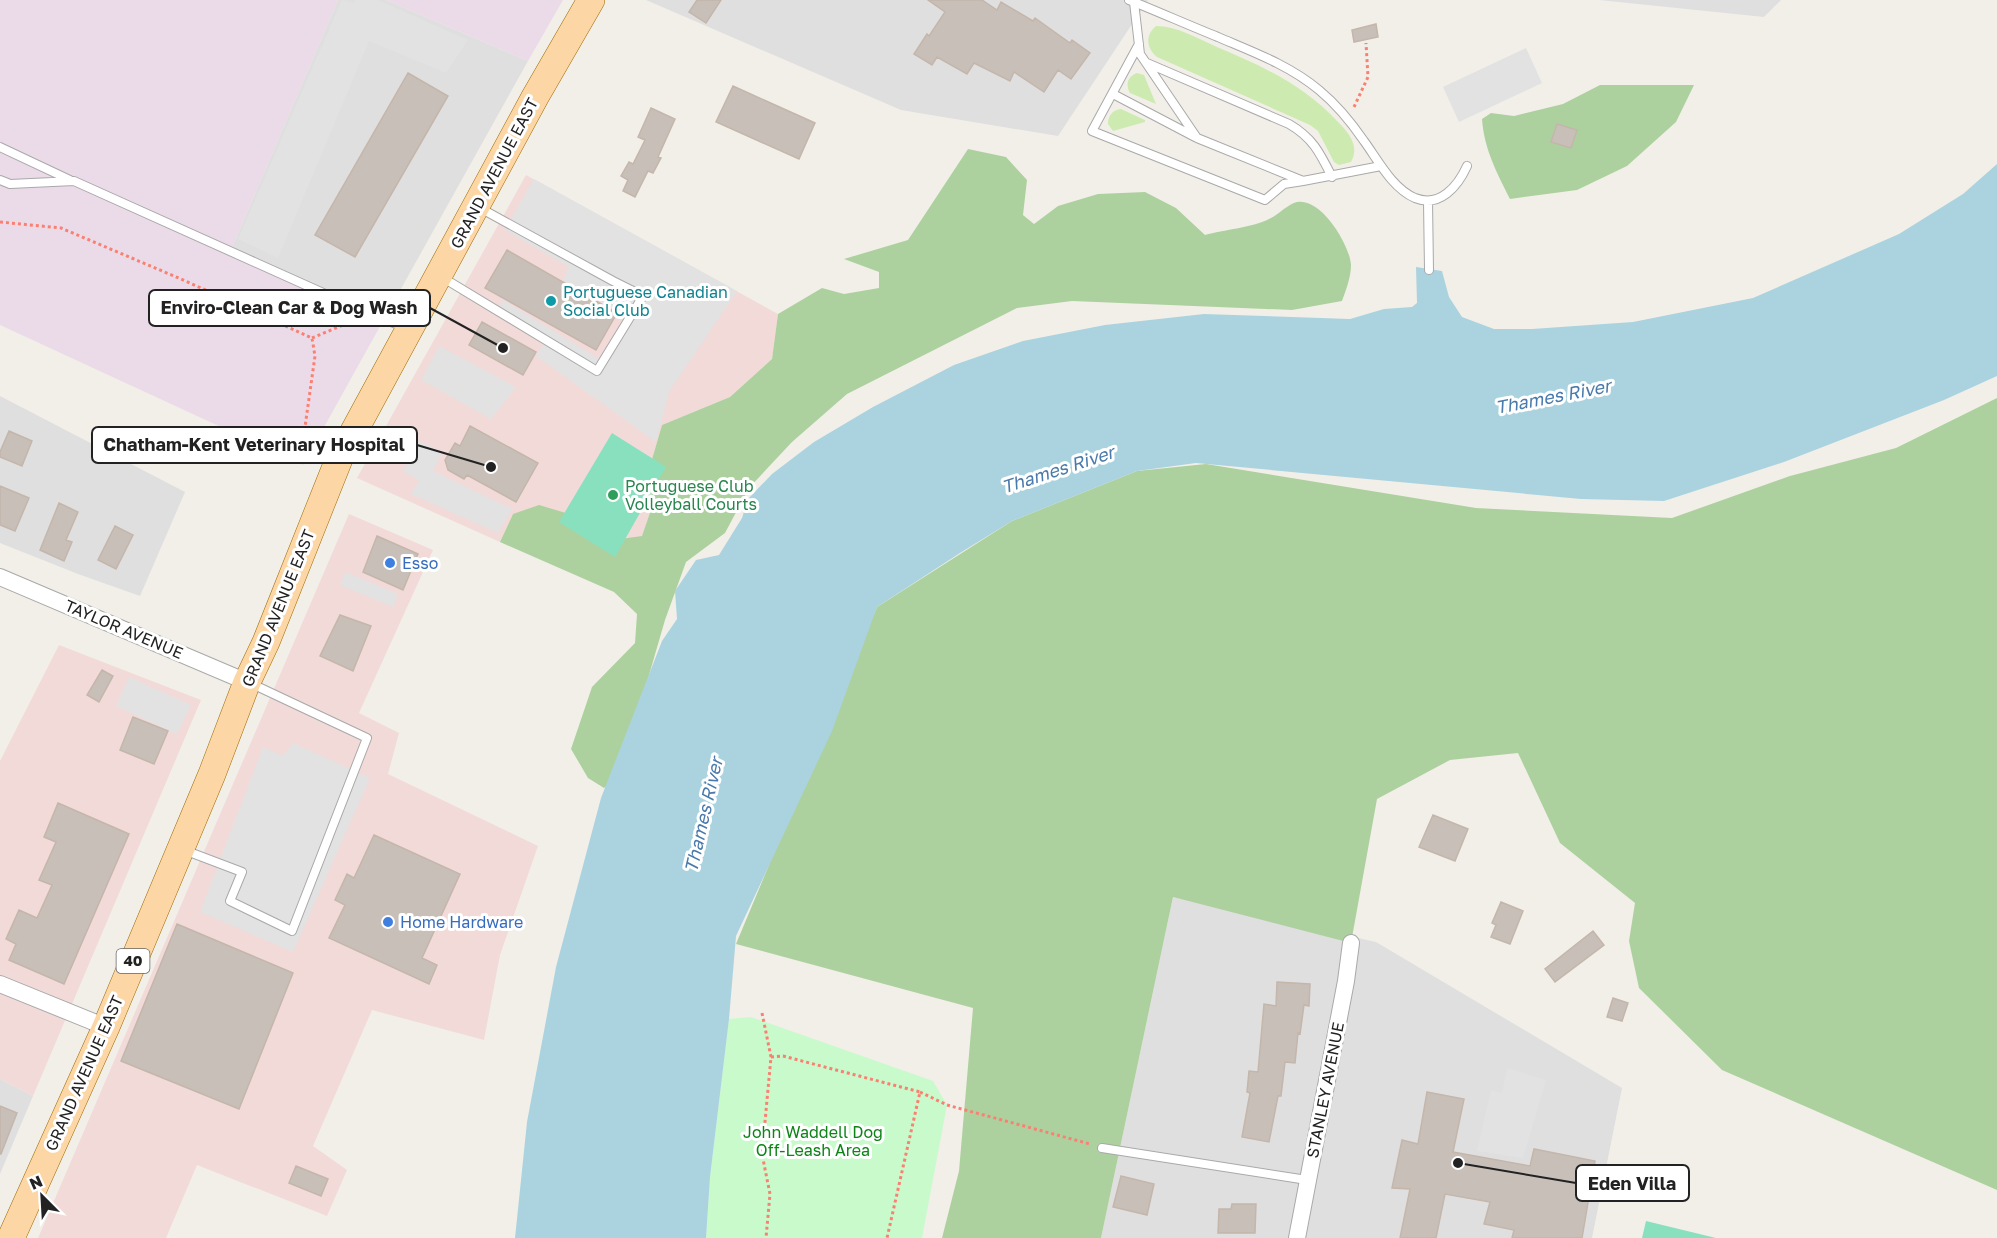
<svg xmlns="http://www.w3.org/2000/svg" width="1997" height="1238" font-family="'Golos Text',sans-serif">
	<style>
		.residential { fill: #e0dfdf }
		.commercial { fill: #f2dad9 }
		.industrial { fill: #ebdbe8 }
		.grass { fill: #cdebb0 }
		.forest { fill: #add19e }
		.park { fill: #c8facc }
		.pitch { fill: #88e0be }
		.parking { fill: #e2e2e2 }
		.water { fill: #aad3df }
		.building { fill: #c7bfb8; stroke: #c4b6ab; stroke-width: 1.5 }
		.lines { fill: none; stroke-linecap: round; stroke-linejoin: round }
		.lane-casing { stroke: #a9a9a9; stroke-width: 10 }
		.street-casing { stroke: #a9a9a9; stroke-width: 18 }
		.primary-casing { stroke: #a06b00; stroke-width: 28 }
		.path { stroke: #fa8072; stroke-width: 3; stroke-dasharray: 3 3; stroke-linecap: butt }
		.lane { stroke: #fff; stroke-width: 8 }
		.street { stroke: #fff; stroke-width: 16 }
		.primary { stroke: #fcd6a4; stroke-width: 27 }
		.culture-dot { fill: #0f9aa8; stroke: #fff; stroke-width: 2 }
		.leisure-dot { fill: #2e9e5b; stroke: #fff; stroke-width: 2 }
		.shop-dot { fill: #3f7fe0; stroke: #fff; stroke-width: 2 }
		.labels { text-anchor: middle; stroke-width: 6; stroke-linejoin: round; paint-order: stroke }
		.shield { fill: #fff; stroke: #646464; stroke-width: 1.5 }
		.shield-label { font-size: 15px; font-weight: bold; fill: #222 }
		.street-label { font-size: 16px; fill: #222; stroke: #fff }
		.culture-label { font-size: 16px; fill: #0d838f; stroke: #fff; text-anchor: start }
		.leisure-label { font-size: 16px; fill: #27864d; stroke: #fff; text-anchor: start }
		.shop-label { font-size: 16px; fill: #366cbe; stroke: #fff; text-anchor: start }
		.park-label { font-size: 16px; fill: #0c8416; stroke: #fff }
		.water-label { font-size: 18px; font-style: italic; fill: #4a7aab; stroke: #fff }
		.leader { fill: none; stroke: #222; stroke-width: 2 }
		.callout-dot { fill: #222; stroke: #fff; stroke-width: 2 }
		.callout { fill: #fff; stroke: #222; stroke-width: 2 }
		.callout-label { font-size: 18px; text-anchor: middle; font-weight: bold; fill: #222 }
	</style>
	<rect width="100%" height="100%" fill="#f2efe9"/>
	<path class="residential" d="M338 0H386L528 61 383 321 230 252Z
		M646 0H1148L1058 136 901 110Z
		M1599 0H1781L1764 17Z
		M0 396 185 492 140 596 78 574 0 543Z
		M1173 897 1376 942 1622 1088 1592 1238H1101Z
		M0 1079 33 1096 0 1174Z"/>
	<path class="commercial" d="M526 175 778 314 772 359 730 397 662 425 648 473 653 504 642 537 613 540 513 514 500 542 357 478Z
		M349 514 433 550 359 713 399 733 388 774 538 846 500 955 484 1040 372 1010 313 1146 347 1170 327 1216 197 1165 166 1238H38Z
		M59 645 201 700 33 1096 0 1079V761Z"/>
	<path class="industrial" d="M0 0H338L230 252 383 321 303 465 0 325Z
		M386 0H563L528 61Z"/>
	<path class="grass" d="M1156 26C1177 26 1197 38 1217 47 1262 66 1304 85 1338 122 1349 133 1360 146 1351 162L1339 165 1334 162 1318 131 1310 125 1157 57C1146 48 1145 35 1156 26Z
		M1137 73 1144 75 1156 104 1130 93C1125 84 1128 76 1137 73Z
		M1121 109 1145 120V122L1113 131 1108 124C1108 116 1112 110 1121 109Z"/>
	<path class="forest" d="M1600 85H1694L1676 122 1627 166 1577 190 1510 199C1497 173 1484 149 1482 119L1491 113 1514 116 1563 104Z
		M968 149 1006 157 1027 180 1023 215 1034 224 1058 206 1098 194 1145 192 1176 208 1205 235C1223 230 1254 227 1269 219 1278 215 1288 204 1297 202 1321 197 1350 245 1351 265 1351 277 1346 290 1342 301L1292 310 1072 301 1017 308 847 394 792 442 749 488 725 533 686 562 665 620 620 775 604 788 588 778 571 749 592 687 635 643 637 614 614 592 500 542 513 514 539 505 576 516 613 540 642 536 653 504 648 473 662 425 730 397 772 359 778 314 822 288 844 294 879 288V272L844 259 908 240Z
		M1997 398V1190L1722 1070 1639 988 1629 941 1635 903 1560 843 1518 753 1450 760 1377 799 1351 943 1173 897 1101 1238H942L959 1171 973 1008 736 944 877 607 1012 521 1137 471 1206 464 1476 508 1672 518 1790 476 1896 448Z"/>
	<path class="park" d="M751 1017 933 1081 947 1105 922 1238H706L710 1177 729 1019Z"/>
	<path class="pitch" d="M612 433 666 467 615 557 559 522Z
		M1646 1221 1716 1238H1642Z"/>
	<path class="parking" d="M342 0 354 3 355 0H378L468 40 446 73 369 41 278 258 238 239Z
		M1526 48 1542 83 1459 122 1443 87Z
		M534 179 737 291 669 392 656 442 536 356 544 343 496 313 503 300 601 360 628 317 563 280 569 267 505 230Z
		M439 346 516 387 491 419 421 380Z
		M419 441 442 452 433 471 512 509 498 533 411 494 419 480 403 471Z
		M345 572 398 594 393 607 340 585Z
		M129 677 191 705 177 734 116 706Z
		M293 743 370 778 293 952 200 912 263 747 283 756Z
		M1507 1068 1546 1080 1523 1158 1477 1151 1491 1090 1502 1093Z"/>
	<path class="water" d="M1997 164V376L1944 400 1784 462 1664 501 1581 499 1196 463 1137 471 1012 521 960 553 877 607 832 731 736 936 729 1019 710 1177 706 1238H515L527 1122 556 967 601 798 662 641 677 619 675 591 696 560 719 555 742 518 748 499 772 474 814 442 873 407 954 365 1023 341 1105 325 1204 314 1350 319 1384 309 1412 307 1417 303 1416 267 1442 271 1449 297 1462 317 1494 329H1532L1633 322 1753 298 1899 234 1963 194Z"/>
	<path class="building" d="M697 0H721L706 23 689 12Z
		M928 0H982L997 10 1001 2 1033 21 1035 18 1070 43 1072 40 1090 53 1071 79 1058 70 1044 92 1014 72 1010 81 974 63 967 74 937 57 932 65 914 54 927 34 929 36 945 12Z
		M1376 24 1378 37 1354 42 1352 30Z
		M408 73 448 96 355 257 315 235Z
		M733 86 815 123 799 159 716 122Z
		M651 108 675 119 658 157 661 158 653 173 648 171 635 197 623 191 628 180 621 176 629 162 633 164 645 140 638 137Z
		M1557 124 1577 130 1571 148 1551 142Z
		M507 250 617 313 596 350 485 288Z
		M482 322 536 352 523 375 469 345Z
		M470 426 538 463 516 502 467 475 464 479 448 470 445 460 455 443 460 446Z
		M9 431 32 441 22 466 0 457V452Z
		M0 486 29 498 15 531 0 525Z
		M59 503 78 512 66 540 72 542 64 561 40 550Z
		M115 526 133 535 116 569 98 560Z
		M377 536 418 554 403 590 363 572Z
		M340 615 371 626 353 671 320 656Z
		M102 670 113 676 99 702 87 695Z
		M133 717 168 731 154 764 120 750Z
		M58 803 129 834 64 984 9 960 16 944 6 939 19 910 37 918 52 885 39 880 56 842 44 837Z
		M1433 815 1468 829 1455 861 1419 847Z
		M374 835 460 874 422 958 437 965 429 984 329 938 345 905 335 900 347 874 354 878Z
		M1501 902 1523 911 1510 944 1491 937 1496 925 1492 923Z
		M177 924 293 973 239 1109 121 1061Z
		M1593 931 1604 945 1555 982 1545 969Z
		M1277 982 1310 984 1309 1006 1304 1005 1300 1034 1298 1033 1295 1063 1285 1062 1281 1096H1278L1269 1142 1242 1137 1250 1093 1247 1092 1249 1071 1258 1072 1264 1004 1276 1006Z
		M1613 998 1628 1003 1622 1021 1607 1017Z
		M1427 1092 1464 1099 1453 1152 1530 1166 1534 1149 1595 1161 1582 1238H1512L1514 1230 1484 1224 1490 1202 1445 1194 1436 1238H1400L1410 1189 1392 1188 1402 1140 1418 1144Z
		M0 1106 17 1113 1 1154H0Z
		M296 1166 328 1179 321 1196 289 1183Z
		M1121 1176 1154 1184 1147 1215 1113 1207Z
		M1232 1204H1256L1255 1233H1218L1219 1209H1231Z"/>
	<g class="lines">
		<defs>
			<path id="lane" d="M1129 0C1159 12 1188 25 1218 37 1253 52 1289 65 1319 90 1336 104 1351 122 1364 141 1378 160 1392 188 1415 198 1440 208 1458 186 1467 166
				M1134 2 1140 54 1197 138 1303 181 1381 166
				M1139 44 1092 131 1265 200 1284 184 1303 181
				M1147 63 1289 124C1313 138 1320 153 1332 177
				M1113 94 1195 137
				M0 147 70 180
				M0 180 10 184 74 181 370 314 407 328
				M1428 201 1429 270
				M440 276 597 371 643 296 613 281 480 208
				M184 850 242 872 230 901 292 931 367 738 250 683
				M1102 1148 1307 1180"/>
			<path id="street" d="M0 577 247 682
				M0 984 106 1027
				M1297 1238 1346 981 1351 943"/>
			<path id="primary" d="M11 1238 106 1027 212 774 247 682 266 642 339 459 535 97 591 0"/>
		</defs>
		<use href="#lane" class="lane-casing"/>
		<use href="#street" class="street-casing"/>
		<use href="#primary" class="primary-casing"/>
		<path class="path" d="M1354 107 1368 77 1366 43
			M0 222 61 228 181 279 312 338 315 356 303 441 314 459
			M312 338 355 320
			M762 1013 771 1057 762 1154 770 1194 766 1238
			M771 1057 783 1056 920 1092 887 1238
			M920 1092 947 1105 1090 1144"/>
		<use href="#lane" class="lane"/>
		<use href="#street" class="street"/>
		<use href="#primary" class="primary"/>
	</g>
	<circle class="culture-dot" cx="551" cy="301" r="6"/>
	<circle class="leisure-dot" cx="613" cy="495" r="6"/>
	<g class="shop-dot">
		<circle cx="390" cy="563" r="6"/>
		<circle cx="388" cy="922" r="6"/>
	</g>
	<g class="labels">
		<rect class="shield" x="116.5" y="949" width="33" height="24" rx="4.5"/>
		<g class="shield-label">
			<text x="133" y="966">40</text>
		</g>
		<g class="street-label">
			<text transform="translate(494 173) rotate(-62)" y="6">GRAND AVENUE EAST</text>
			<text transform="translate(278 608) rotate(-68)" y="6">GRAND AVENUE EAST</text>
			<text transform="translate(124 629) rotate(23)" y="6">TAYLOR AVENUE</text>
			<text transform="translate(84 1073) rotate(-66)" y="6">GRAND AVENUE EAST</text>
			<text transform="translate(1325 1090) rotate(-79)" y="6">STANLEY AVENUE</text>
		</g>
		<g class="culture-label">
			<text x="563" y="298">Portuguese Canadian<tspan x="563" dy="18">Social Club</tspan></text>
		</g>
		<g class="leisure-label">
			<text x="625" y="492">Portuguese Club<tspan x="625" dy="18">Volleyball Courts</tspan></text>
		</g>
		<g class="shop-label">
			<text x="402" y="569">Esso</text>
			<text x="400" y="928">Home Hardware</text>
		</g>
		<g class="park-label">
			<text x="813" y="1138">John Waddell Dog<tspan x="813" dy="18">Off-Leash Area</tspan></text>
		</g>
		<g class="water-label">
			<text transform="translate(1553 397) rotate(-11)" y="6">Thames River</text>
			<text transform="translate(1058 470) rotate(-18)" y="6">Thames River</text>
			<text transform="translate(704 815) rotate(-77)" y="6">Thames River</text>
		</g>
	</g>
	<path class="leader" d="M503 348L430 308M491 467L417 445M1458 1163L1576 1183"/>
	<g class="callout-dot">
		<circle cx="503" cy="348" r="6"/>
		<circle cx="491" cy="467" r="6"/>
		<circle cx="1458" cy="1163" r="6"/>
	</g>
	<g class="callout">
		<rect x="149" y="290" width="281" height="36" rx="6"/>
		<rect x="92" y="427" width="325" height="36" rx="6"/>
		<rect x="1576" y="1165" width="113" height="36" rx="6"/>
	</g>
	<g class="callout-label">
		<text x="289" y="314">Enviro-Clean Car &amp; Dog Wash</text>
		<text x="254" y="451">Chatham-Kent Veterinary Hospital</text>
		<text x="1632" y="1190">Eden Villa</text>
	</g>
	<g transform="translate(42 1196) rotate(336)" stroke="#ffffff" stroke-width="4.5" paint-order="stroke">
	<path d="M0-4.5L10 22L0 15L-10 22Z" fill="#222222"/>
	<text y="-9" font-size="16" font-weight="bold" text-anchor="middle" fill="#222222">N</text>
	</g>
</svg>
